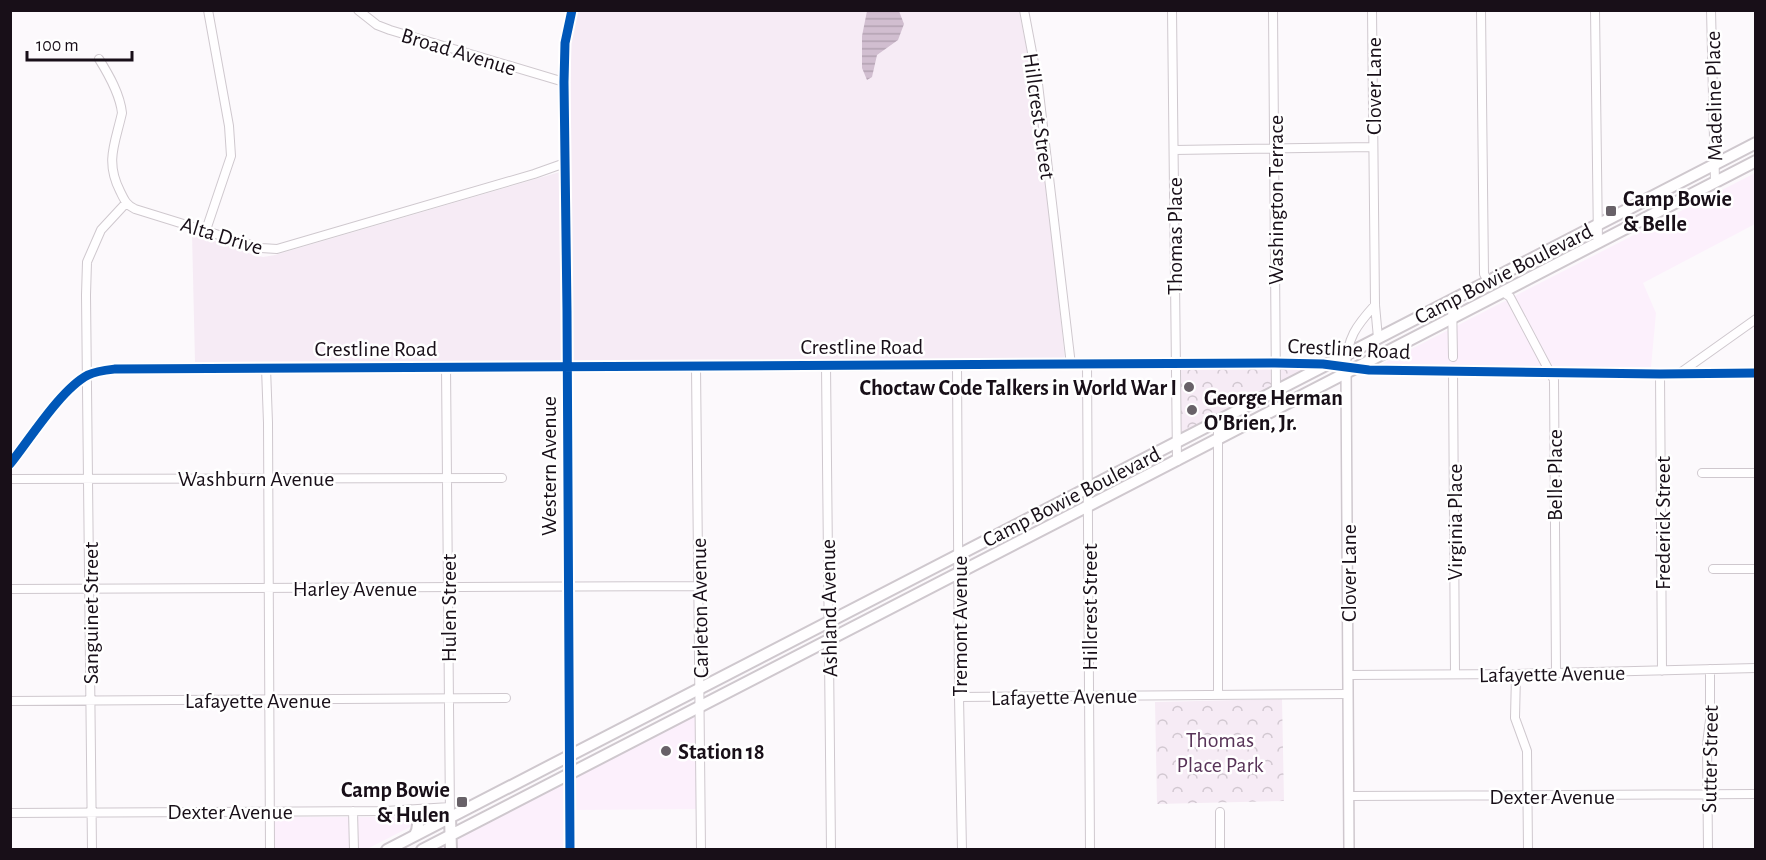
<svg xmlns="http://www.w3.org/2000/svg" width="1766" height="860" font-family="'Alegreya Sans',sans-serif">
	<style>
		.built { fill: #fcf0fc }
		.grass { fill: #f6ebf5 }
		.forest { fill: url(#forest-crowns) }
		.water { fill: url(#water-rules) }
		.lines { fill: none; stroke-linecap: round; stroke-linejoin: round }
		.minor-casing { stroke: #cfc8ce; stroke-width: 10 }
		.tertiary-casing { stroke: #cfc8ce; stroke-width: 12 }
		.secondary-casing { stroke: #cfc8ce; stroke-width: 14 }
		.minor { stroke: #fffeff; stroke-width: 8 }
		.tertiary { stroke: #fffeff; stroke-width: 9 }
		.secondary { stroke: #fffeff; stroke-width: 10 }
		.cycleway-casing { stroke: #fff; stroke-width: 13 }
		.cycleway { stroke: #0057b8; stroke-width: 9 }
		.poi-dot { fill: #686168; stroke: #fff; stroke-width: 2 }
		.labels { text-anchor: middle; stroke-width: 5; stroke-linejoin: round; paint-order: stroke }
		.street-label { font-size: 22px; fill: #180f18; stroke: #fff }
		.poi-label { font-size: 22px; font-weight: bold; fill: #180f18; stroke: #fff; text-anchor: start }
		.park-label { font-size: 22px; fill: #583458; stroke: #fff }
	</style>
	<defs>
		<pattern id="forest-crowns" width="20" height="18" patternUnits="userSpaceOnUse" patternTransform="scale(1.5)"><rect width="20" height="18" fill="#f6ebf5"/><path d="M2 6a3 3 0 1 1 6 0M12 15a3 3 0 1 1 6 0" fill="none" stroke="#d2c8d1"/></pattern>
		<pattern id="water-rules" width="6" height="5" patternUnits="userSpaceOnUse" patternTransform="scale(1.5)"><rect width="6" height="5" fill="#d1bed0"/><path d="M0 2.5h6" fill="none" stroke="#b3a2b2"/></pattern>
	</defs>
	<rect width="100%" height="100%" fill="#fcf9fc"/>
	<path class="built" d="M1755 173V224L1643 283 1656 313 1651 367 1386 366 1382 364Z
		M700 713 701 809 570 810V849L435 850Z
		M274 817H411L414 825 367 849 274 850Z"/>
	<path class="grass" d="M577 11H1019L1034 86 1045 169 1065 360 195 362 192 233 254 255 263 257 275 255 570 169 571 38Z"/>
	<path class="forest" d="M1180 368 1308 369 1179 434Z
		M1282 699 1284 801 1157 804 1155 702Z"/>
	<path class="water" d="M867 11H899L904 24 898 40 877 55 872 77 867 80 862 68V36Z"/>
	<g class="lines">
		<defs>
			<path id="minor" d="M358 10 377 25 390 30 564 82
				M1024 10 1038 84 1071 365
				M1172 10 1177 461
				M1273 10 1276 390
				M1372 10 1375 305 1378 338
				M1481 10 1484 274 1488 281
				M1595 10 1598 243
				M1711 10 1715 182
				M99 59C109 75 120 94 122 113 115 144 105 161 120 191 124 199 126 205 135 209L261 248 277 249 534 174 565 163
				M1174 150 1373 147
				M206 230 231 156 229 126 208 10
				M1503 292 1510 297 1554 380 1556 673
				M1452 299 1453 357
				M1375 305C1356 326 1347 338 1346 367L1369 370 1660 374 1756 373
				M1087 365 1090 850
				M826 366 831 850
				M957 366 959 697 962 850
				M446 367 450 817
				M696 367 701 850
				M266 368 268 423 270 850
				M1453 371 1455 674
				M1680 373 1756 319
				M1660 374 1662 671
				M1218 421V695
				M1702 473H1756
				M10 479 502 478
				M1713 569H1756
				M10 589 699 586
				M1516 674 1515 718 1527 751 1528 850
				M1348 675 1516 674 1756 668
				M959 697 1348 694
				M10 701 506 698
				M1349 796 1756 794
				M353 811 354 850
				M1220 812V850
				M10 813 386 811 450 807
				M92 850 86 295 87 262 101 230 126 203
				M570 850 567 311 564 82 565 43 572 10
				M1708 850 1707 744 1710 720V669"/>
			<path id="tertiary" d="M10 464C30 439 61 389 88 375 96 371 106 370 115 369L1275 363 1323 364 1346 367 1349 850"/>
			<path id="secondary" d="M409 811C419 816 420 826 415 835
				M450 817 451 850
				M387 850 1756 143
				M422 850 1756 161"/>
		</defs>
		<use href="#minor" class="minor-casing"/>
		<use href="#tertiary" class="tertiary-casing"/>
		<use href="#secondary" class="secondary-casing"/>
		<use href="#minor" class="minor"/>
		<use href="#tertiary" class="tertiary"/>
		<use href="#secondary" class="secondary"/>
		<defs>
			<path id="cycleway" d="M10 464C30 439 61 389 88 375 96 371 106 370 115 369L1275 363 1323 364 1369 370 1660 374 1756 373
				M570 850 567 311 564 82 565 43 572 10"/>
		</defs>
		<use href="#cycleway" class="cycleway-casing"/>
		<use href="#cycleway" class="cycleway"/>
	</g>
	<g class="poi-dot">
		<rect x="1605" y="205" width="12" height="12" rx="3"/>
		<circle cx="1189" cy="387" r="6"/>
		<circle cx="1192" cy="410" r="6"/>
		<circle cx="666" cy="751" r="6"/>
		<rect x="456" y="796" width="12" height="12" rx="3"/>
	</g>
	<g class="labels">
		<g class="street-label">
			<text transform="translate(459 51) rotate(17)" y="8">Broad Avenue</text>
			<text transform="translate(1373 86) rotate(-90)" y="8">Clover Lane</text>
			<text transform="translate(1713 96) rotate(-91)" y="8">Madeline Place</text>
			<text transform="translate(1040 116) rotate(82)" y="8">Hillcrest Street</text>
			<text transform="translate(1275 200) rotate(-90)" y="8">Washington Terrace</text>
			<text transform="translate(222 235) rotate(17)" y="8">Alta Drive</text>
			<text transform="translate(1174 236) rotate(-90)" y="8">Thomas Place</text>
			<text transform="translate(1503 273) rotate(-27)" y="8">Camp Bowie Boulevard</text>
			<text x="862" y="354">Crestline Road</text>
			<text x="376" y="356">Crestline Road</text>
			<text transform="translate(1349 348) rotate(3)" y="8">Crestline Road</text>
			<text transform="translate(548 466) rotate(-90)" y="8">Western Avenue</text>
			<text transform="translate(1554 475) rotate(-90)" y="8">Belle Place</text>
			<text x="256" y="486">Washburn Avenue</text>
			<text transform="translate(1071 496) rotate(-27)" y="8">Camp Bowie Boulevard</text>
			<text transform="translate(1454 522) rotate(-90)" y="8">Virginia Place</text>
			<text transform="translate(1662 523) rotate(-90)" y="8">Frederick Street</text>
			<text transform="translate(1348 573) rotate(-90)" y="8">Clover Lane</text>
			<text x="355" y="596">Harley Avenue</text>
			<text transform="translate(1089 607) rotate(-90)" y="8">Hillcrest Street</text>
			<text transform="translate(448 608) rotate(-90)" y="8">Hulen Street</text>
			<text transform="translate(699 608) rotate(-91)" y="8">Carleton Avenue</text>
			<text transform="translate(828 608) rotate(-91)" y="8">Ashland Avenue</text>
			<text transform="translate(90 613) rotate(-90)" y="8">Sanguinet Street</text>
			<text transform="translate(959 626) rotate(-90)" y="8">Tremont Avenue</text>
			<text transform="translate(1552 673) rotate(-1)" y="8">Lafayette Avenue</text>
			<text transform="translate(1064 696) rotate(-1)" y="8">Lafayette Avenue</text>
			<text x="258" y="708">Lafayette Avenue</text>
			<text transform="translate(1709 759) rotate(-89)" y="8">Sutter Street</text>
			<text x="1552" y="804">Dexter Avenue</text>
			<text x="230" y="819">Dexter Avenue</text>
		</g>
		<g class="poi-label">
			<text x="1623" y="206">Camp Bowie<tspan x="1623" dy="25">&amp; Belle</tspan></text>
			<text x="1177" y="395" text-anchor="end">Choctaw Code Talkers in World War I</text>
			<text x="1204" y="405">George Herman<tspan x="1204" dy="25">O'Brien, Jr.</tspan></text>
			<text x="678" y="759">Station 18</text>
			<text x="450" y="797" text-anchor="end">Camp Bowie<tspan x="450" dy="25">&amp; Hulen</tspan></text>
		</g>
		<g class="park-label">
			<text x="1220" y="747">Thomas<tspan x="1220" dy="25">Place Park</tspan></text>
		</g>
	</g>
	<rect width="1766" height="860" fill="none" stroke="#180f18" stroke-width="24"/>
	<path d="M27 51v9h105v-9" fill="none" stroke="#180f18" stroke-width="3"/>
	<text x="36" y="51" font-size="18" fill="#180f18" stroke="#ffffff" stroke-width="4.5" paint-order="stroke">100 m</text>
</svg>
